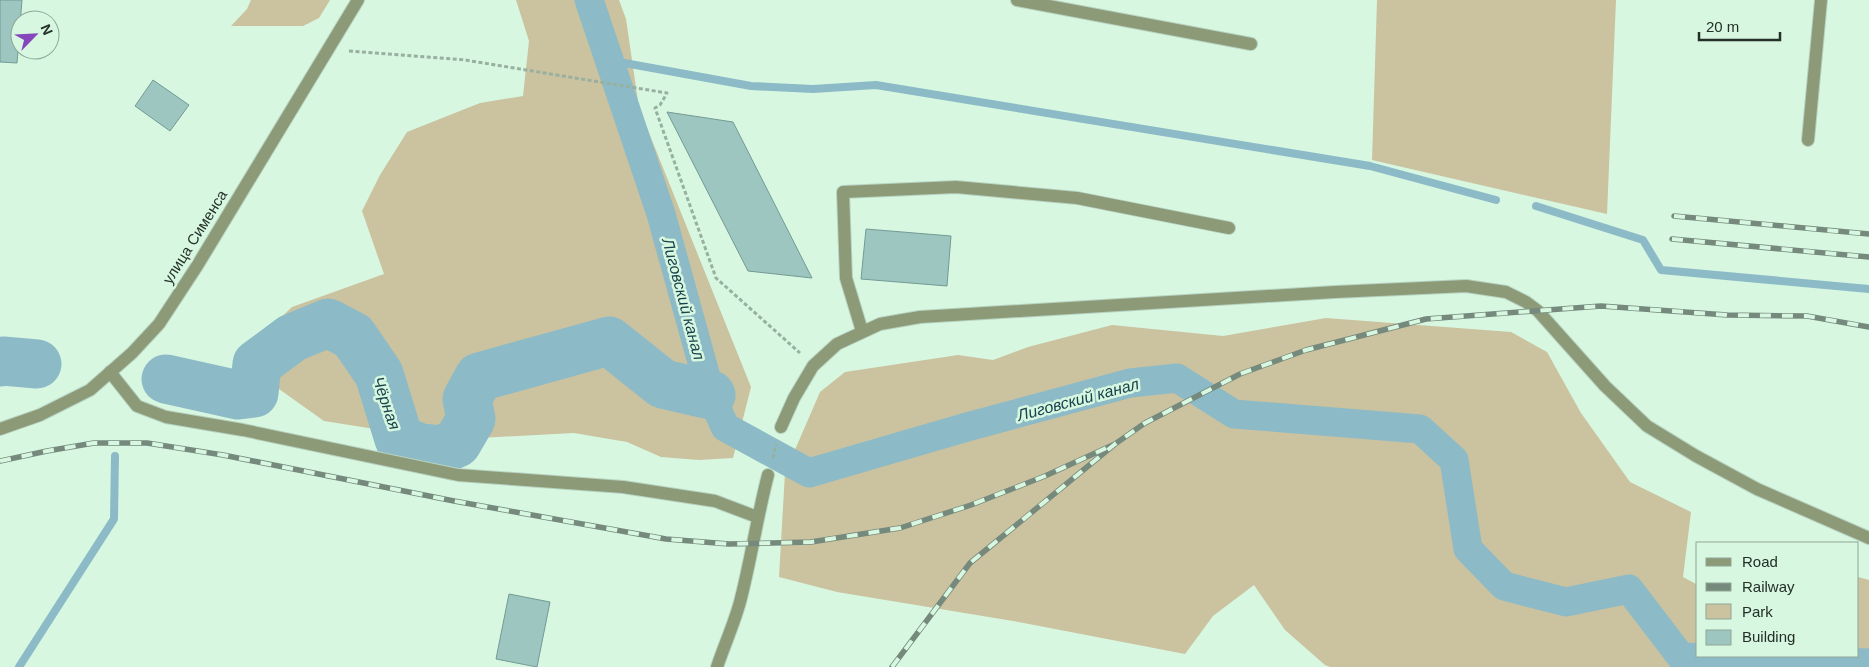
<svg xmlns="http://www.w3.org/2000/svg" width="1869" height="667" font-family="Helvetica,sans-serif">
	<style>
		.green { fill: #cbc2a0 }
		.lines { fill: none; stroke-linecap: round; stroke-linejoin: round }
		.stream { stroke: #8cbbc7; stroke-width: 8 }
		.canal { stroke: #8cbbc7; stroke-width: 29 }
		.river { stroke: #8cbbc7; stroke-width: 49 }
		.building { fill: #9dc6c0; stroke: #739a94 }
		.lane-casing { stroke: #b7d3c0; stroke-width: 14 }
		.street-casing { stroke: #b7d3c0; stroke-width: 14 }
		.path { stroke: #97b09f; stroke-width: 3; stroke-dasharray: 4 2.5; stroke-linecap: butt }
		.lane { stroke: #8d9a78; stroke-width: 12 }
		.street { stroke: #8d9a78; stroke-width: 12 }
		.rail-casing { stroke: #758a7c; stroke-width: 5.5 }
		.rail { stroke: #d7f7e1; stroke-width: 4; stroke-dasharray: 11; stroke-linecap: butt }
		.labels { text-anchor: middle; stroke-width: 5; stroke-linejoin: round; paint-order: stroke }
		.street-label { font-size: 15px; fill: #232f27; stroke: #d7f7e1 }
		.water-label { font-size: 16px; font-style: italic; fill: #18424c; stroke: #d7f7e1 }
	</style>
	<rect width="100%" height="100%" fill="#d7f7e1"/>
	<path class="green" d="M251 0H330L319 18 303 26H231L247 9Z
		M516 0H619L626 19 639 108 751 387 733 458 699 460 661 457 627 442 574 433 479 438 441 455 400 433 324 421 248 367 249 348 292 307 384 274 362 211 380 175 407 132 480 103 523 96 529 41Z
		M1377 0H1616L1607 214 1372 160Z
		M1326 318 1511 332 1547 352 1581 413 1630 482 1691 512 1683 577 1698 585V656H1858V577L1869 580V667H1330L1325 665 1285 630 1254 585 1213 616 1185 654 1013 621 837 592 779 577 785 473 820 392 845 372 958 355 993 360 1028 347 1112 325 1223 336Z"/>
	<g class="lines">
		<path class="stream" d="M608 60 751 86 813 89 876 85 1370 166 1496 200
			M1536 206 1643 240 1661 270 1869 289
			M19 667 114 519 115 456"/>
		<path class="canal" d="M589 0 661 214 711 395 725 427 809 473 967 427 1130 383 1177 378 1234 414 1420 429 1454 460 1468 549 1504 586 1566 602 1629 589 1681 657 1869 663"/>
		<path class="river" d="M0 362 3 361 37 364
			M166 379 238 395 254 393 257 364 292 338 328 323 353 336 379 374 399 439 420 448 441 450 457 443 471 419 467 399 479 377 609 341 663 384 711 395"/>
	</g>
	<path class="building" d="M0 0H22L17 63 0 62Z
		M153 80 189 105 170 131 135 106Z
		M667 112 733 122 812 278 748 271Z
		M866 229 951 236 947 286 861 279Z
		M509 594 550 602 537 667 496 659Z"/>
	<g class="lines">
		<defs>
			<path id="lane" d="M1017 0 1251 44
				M1808 140 1821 0
				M862 331 846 278 843 192 956 187 1077 198 1229 228
				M110 372 137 406 166 417 243 430 458 475 623 487 715 501 757 517
				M781 427 794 398 813 366 837 344 880 324 920 317 1335 292 1466 286 1506 292 1526 302 1538 311 1605 386 1647 426 1696 456 1757 489 1869 538
				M717 667C724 646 734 624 740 602 751 560 757 517 768 475"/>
			<path id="street" d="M0 429 40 415 90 390 132 353 159 324 197 266 358 0"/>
		</defs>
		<use href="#lane" class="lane-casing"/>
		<use href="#street" class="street-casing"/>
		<path class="path" d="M349 51 465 60 667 93 660 105 655 108 716 278 800 353
			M773 458 776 444"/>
		<use href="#lane" class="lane"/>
		<use href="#street" class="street"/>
		<defs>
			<path id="rail" d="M1674 216 1869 234
				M1672 239 1869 257
				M0 461 47 451 94 443H147L223 455 454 501 666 539 729 544 811 542 900 528 971 505 1045 476 1115 444
				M892 667 970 563 1115 444 1145 423 1240 374 1306 350 1426 319 1601 306 1727 315 1807 316 1869 327"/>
		</defs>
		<use href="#rail" class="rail-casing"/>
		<use href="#rail" class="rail"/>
	</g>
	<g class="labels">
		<g class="street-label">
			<text transform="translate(195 237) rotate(-58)" y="5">улица Сименса</text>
		</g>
		<g class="water-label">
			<text transform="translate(684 299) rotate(75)" y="6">Лиговский канал</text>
			<text transform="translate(1078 399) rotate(-15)" y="6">Лиговский канал</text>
			<text transform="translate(387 403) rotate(71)" y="6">Чёрная</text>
		</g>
	</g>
	<rect x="1696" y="542" width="162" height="115" fill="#d7f7e1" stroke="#8fa797"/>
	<rect x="1706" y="558" width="25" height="8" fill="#8d9a78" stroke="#8fa797"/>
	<text x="1742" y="567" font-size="15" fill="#232f27">Road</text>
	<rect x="1706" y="583" width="25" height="8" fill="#758a7c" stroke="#8fa797"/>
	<text x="1742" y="592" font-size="15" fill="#232f27">Railway</text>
	<rect x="1706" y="604" width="25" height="15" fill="#cbc2a0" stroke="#8fa797"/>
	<text x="1742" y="617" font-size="15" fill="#232f27">Park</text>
	<rect x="1706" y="630" width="25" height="15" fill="#9dc6c0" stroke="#8fa797"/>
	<text x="1742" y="642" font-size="15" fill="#232f27">Building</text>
	<g transform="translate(35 35) rotate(66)"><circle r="24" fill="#d7f7e1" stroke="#8fa797"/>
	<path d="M0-4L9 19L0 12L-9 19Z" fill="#8747bc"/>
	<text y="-8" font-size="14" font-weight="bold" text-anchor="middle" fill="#232f27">N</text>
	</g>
	<path d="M1699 32v8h81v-8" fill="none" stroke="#232f27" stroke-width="2.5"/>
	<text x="1706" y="32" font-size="15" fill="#232f27" stroke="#d7f7e1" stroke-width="4" paint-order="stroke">20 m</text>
</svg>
